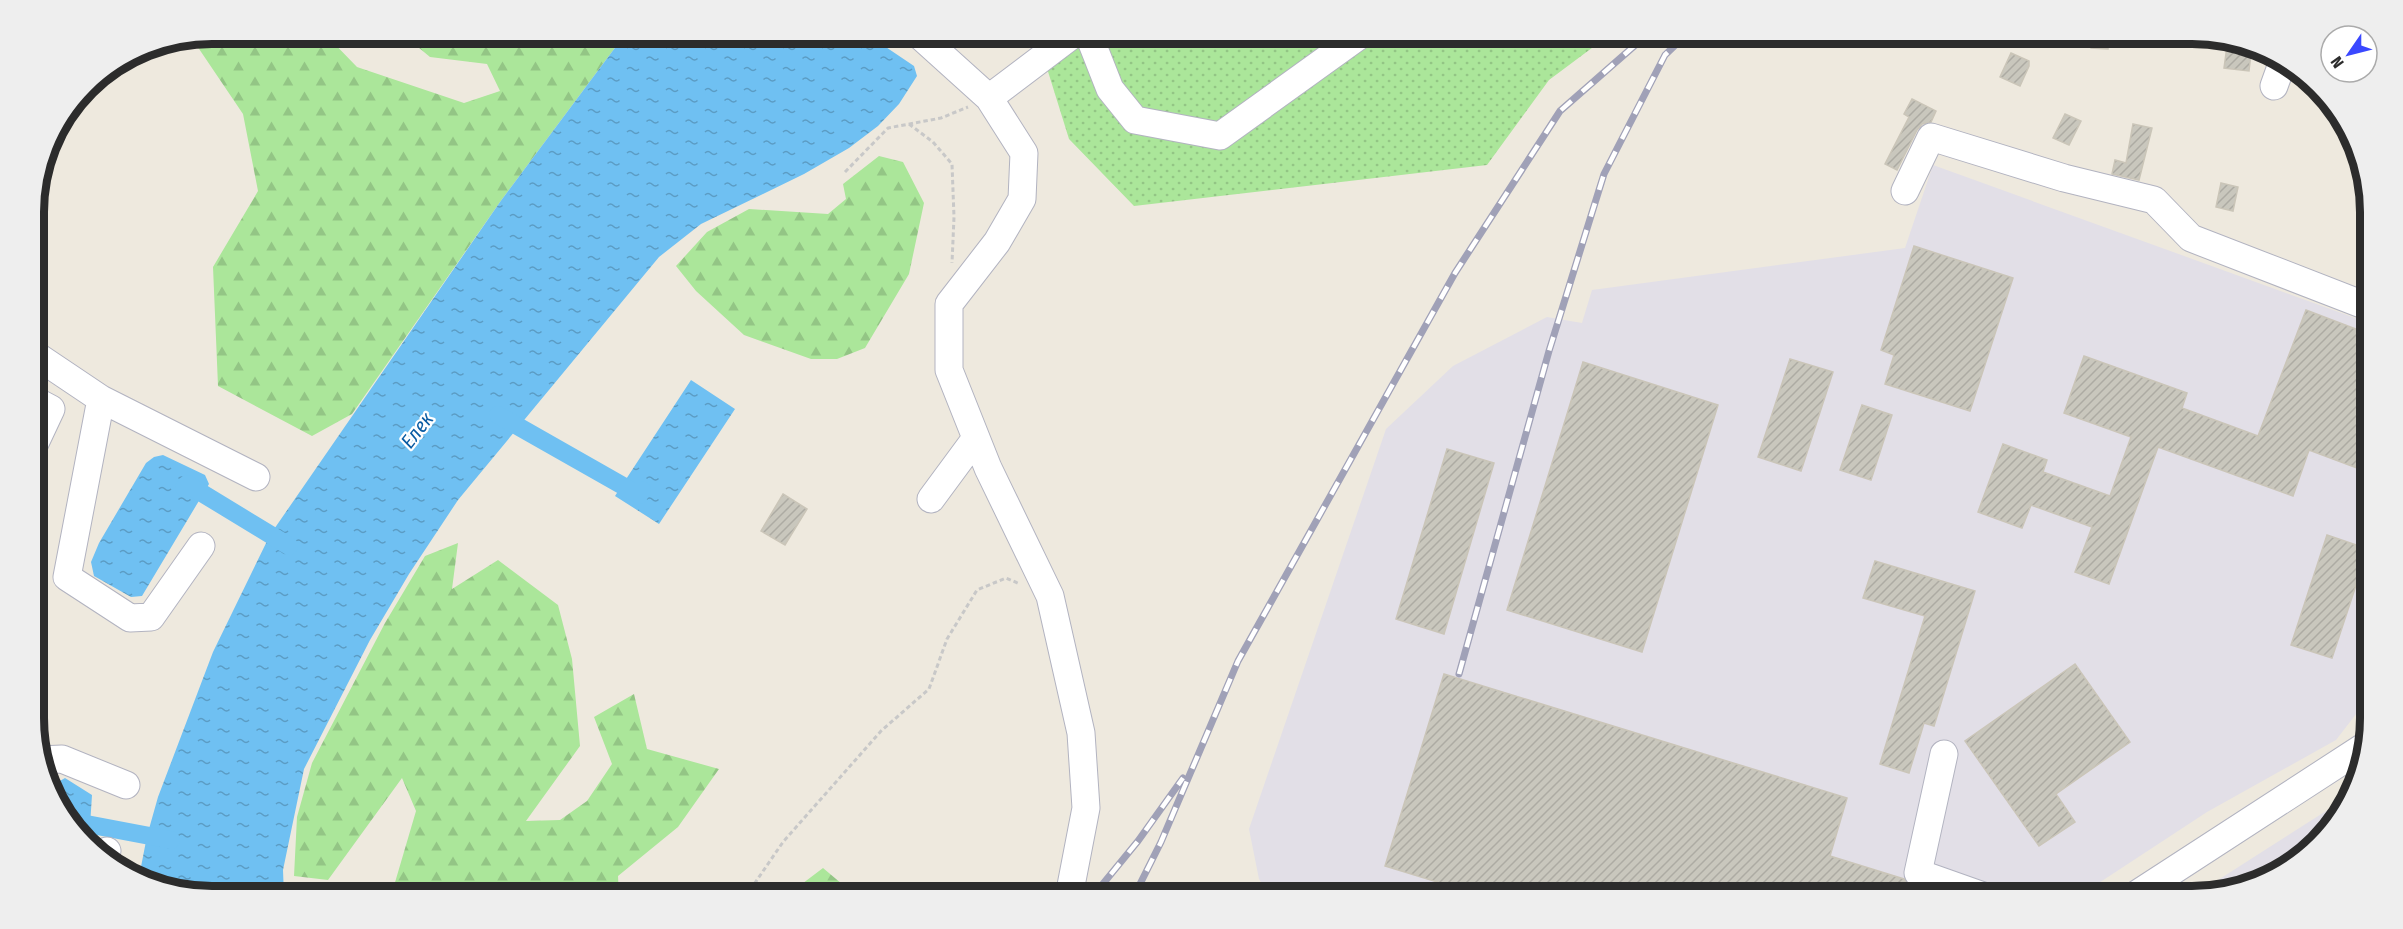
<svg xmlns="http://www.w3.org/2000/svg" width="2403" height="929" font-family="'Fira Sans Condensed',sans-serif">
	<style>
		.industrial { fill: #e2dfe7 }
		.forest { fill: url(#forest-firs) }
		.park { fill: url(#park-dots) }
		.water { fill: url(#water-ripples) }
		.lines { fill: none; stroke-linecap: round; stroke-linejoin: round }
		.canal { stroke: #6fc0f2; stroke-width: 18 }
		.building { fill: url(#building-hatch); stroke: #cac5b8; stroke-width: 1.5 }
		.minor-casing { stroke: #b2b3c0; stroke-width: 29 }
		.path { stroke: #c8c8c8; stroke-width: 3; stroke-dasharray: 4.5 3; stroke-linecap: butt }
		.minor { stroke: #fff; stroke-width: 27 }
		.rail-casing { stroke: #a0a1b7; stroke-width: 7 }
		.rail { stroke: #fff; stroke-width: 4.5; stroke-dasharray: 14; stroke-linecap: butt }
		.labels { text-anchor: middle; stroke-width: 4.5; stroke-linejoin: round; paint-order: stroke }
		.water-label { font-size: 20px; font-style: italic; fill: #0a5ca3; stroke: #fff }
		.rim { fill: none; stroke: #2c2c2c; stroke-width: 8 }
	</style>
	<defs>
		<pattern id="forest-firs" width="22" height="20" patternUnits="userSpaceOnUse" patternTransform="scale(1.5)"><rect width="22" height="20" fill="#abe69a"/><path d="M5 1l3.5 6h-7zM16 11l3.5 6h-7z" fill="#93c585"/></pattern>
		<pattern id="park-dots" width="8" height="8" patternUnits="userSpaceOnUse" patternTransform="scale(1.5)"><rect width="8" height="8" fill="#abe69a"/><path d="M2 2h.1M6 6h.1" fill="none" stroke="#93c585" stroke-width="1.8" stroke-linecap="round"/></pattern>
		<pattern id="water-ripples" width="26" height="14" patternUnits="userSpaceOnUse" patternTransform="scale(1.5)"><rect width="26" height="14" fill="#6fc0f2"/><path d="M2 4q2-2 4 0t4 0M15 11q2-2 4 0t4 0" fill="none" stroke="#5b9cc4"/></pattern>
		<pattern id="building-hatch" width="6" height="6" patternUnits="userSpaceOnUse" patternTransform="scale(1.5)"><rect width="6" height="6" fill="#c9c7bd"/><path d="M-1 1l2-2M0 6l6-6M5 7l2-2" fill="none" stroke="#adaba3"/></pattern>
	</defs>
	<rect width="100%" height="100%" fill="#eee9de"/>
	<path class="industrial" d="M1933 165 2369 323 2370 690 2360 709 2336 740 2207 812 2079 896H1270L1259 879 1249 829 1386 429 1453 366 1547 317 1582 323 1592 290 1905 248Z
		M2348 797 2333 826 2300 859 2249 886 2193 896Z"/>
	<path class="forest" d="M212 33H324L357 67 464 103 500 91 487 64 430 57 401 33H626L500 202 352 414 312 436 218 386 213 267 258 191 243 114 191 37Z
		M879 156 903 162 924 203 909 274 865 348 837 359H811L744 335 696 291 676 266 707 232 749 209 828 214 846 199 843 184Z
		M458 543 452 589 498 560 558 605 572 659 580 746 526 821 560 820 587 801 612 764 594 717 634 694 647 749 719 769 678 827 618 876 619 896H391L416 811 402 778 328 880 294 876 297 817 312 763 385 623 425 556Z
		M823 868 842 884 836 896H786Z"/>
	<path class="park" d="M1036 33H1612L1549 80 1487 165 1134 206 1069 139Z"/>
	<path class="water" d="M626 33H823L831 44 836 43 846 33H865L914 66 917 76 899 104 878 126 849 148 804 174 701 224 659 257 458 500 409 574 370 640 304 769 283 870 284 896C240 896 177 902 139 877L147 836 158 797 213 652 270 535 500 202Z
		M691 380 735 409 659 524 615 496Z
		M163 455 205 475 209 484 142 596 131 597 94 576 91 562 99 543 146 463 154 457Z
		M65 778 92 795 90 826 82 838 77 835 53 785Z"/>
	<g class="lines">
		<path class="canal" d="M498 415 639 495 642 490
			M184 488 187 484 289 546
			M73 825 76 822 171 840"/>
	</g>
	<path class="building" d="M2091 33H2109L2108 49 2091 48Z
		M2228 39 2252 44 2249 71 2224 68Z
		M2011 53 2029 61V66L2020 86 2000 77Z
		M1912 99 1936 111 1931 122 1922 124 1917 130 1897 170 1885 164 1909 117 1904 114Z
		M2065 114 2081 121 2069 145 2053 138Z
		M2133 124 2152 128 2139 180 2112 174 2115 160 2126 163Z
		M2221 183 2238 187 2233 211 2216 207Z
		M1914 246 2013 278 1970 411 1885 384 1894 355 1881 350Z
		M2306 310 2369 334V460L2365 471 2309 450 2293 496 2158 447 2109 584 2075 572 2092 527 2031 505 2022 528 1978 512 2003 444 2047 460 2043 472 2110 496 2131 437 2064 413 2084 356 2187 393 2182 408 2258 436Z
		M1790 359 1833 372 1801 471 1758 457Z
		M1583 362 1718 405 1642 652 1507 610Z
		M1862 405 1892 415 1871 480 1840 470Z
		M1447 449 1494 463 1444 634 1396 619Z
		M783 494 807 509 785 545 761 531Z
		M2327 535 2368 549 2332 658 2291 645Z
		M1875 561 1975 591 1934 726 1924 723 1909 773 1880 764 1925 616 1863 598Z
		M2075 664 2130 742 2056 794 2075 822 2039 846 1965 741Z
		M1444 674 1847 798 1830 856 1904 879 1914 888 1912 896H1483L1385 866Z"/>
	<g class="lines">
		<defs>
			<path id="minor" d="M917 33 989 98 1024 153 1022 199 997 242 949 304V370L988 468 1050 596 1081 733 1086 808 1069 896
				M1088 33 1110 89 1135 120 1220 136 1363 33
				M2274 86 2283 61
				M989 98 1075 33
				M1905 191 1931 137 2064 178 2154 200 2191 238 2369 307
				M34 354 101 399 256 477
				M101 399 67 577 130 618 151 617 201 546
				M34 400 51 409 35 443
				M931 499 976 438
				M1944 754 1918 873 1983 896
				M40 760 62 759 126 785
				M105 854 107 851
				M2134 896 2365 746"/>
		</defs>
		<use href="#minor" class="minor-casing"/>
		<path class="path" d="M909 124 933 142 952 164 954 217 952 263
			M845 172 888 128 941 118 968 107
			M746 896 783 842 881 731 929 689 947 639 977 590 1006 578 1020 584"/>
		<use href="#minor" class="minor"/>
		<defs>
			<path id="rail" d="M1459 674 1549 351 1604 174 1665 55 1688 33
				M1093 896 1138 841 1183 778
				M1134 896 1161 842 1238 661 1455 273 1560 111 1649 33"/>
		</defs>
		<use href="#rail" class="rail-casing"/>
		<use href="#rail" class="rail"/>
	</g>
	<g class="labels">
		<g class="water-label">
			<text transform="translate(417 430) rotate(-52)" y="7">Елек</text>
		</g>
	</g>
	<path d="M0 0H2403V929H0ZM212 44H2192A168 168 0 0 1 2360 212V718A168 168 0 0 1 2192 886H212A168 168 0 0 1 44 718V212A168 168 0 0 1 212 44Z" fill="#eee" fill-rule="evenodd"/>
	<path class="rim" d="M212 44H2192A168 168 0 0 1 2360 212V718A168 168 0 0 1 2192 886H212A168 168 0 0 1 44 718V212A168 168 0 0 1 212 44Z"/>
	<g transform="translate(2349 54) rotate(235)"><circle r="28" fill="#ffffff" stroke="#ababab" stroke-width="1.5"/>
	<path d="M0-4.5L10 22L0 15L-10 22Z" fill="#3a48ff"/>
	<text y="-9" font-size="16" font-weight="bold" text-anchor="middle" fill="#2c2c2c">N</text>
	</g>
</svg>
